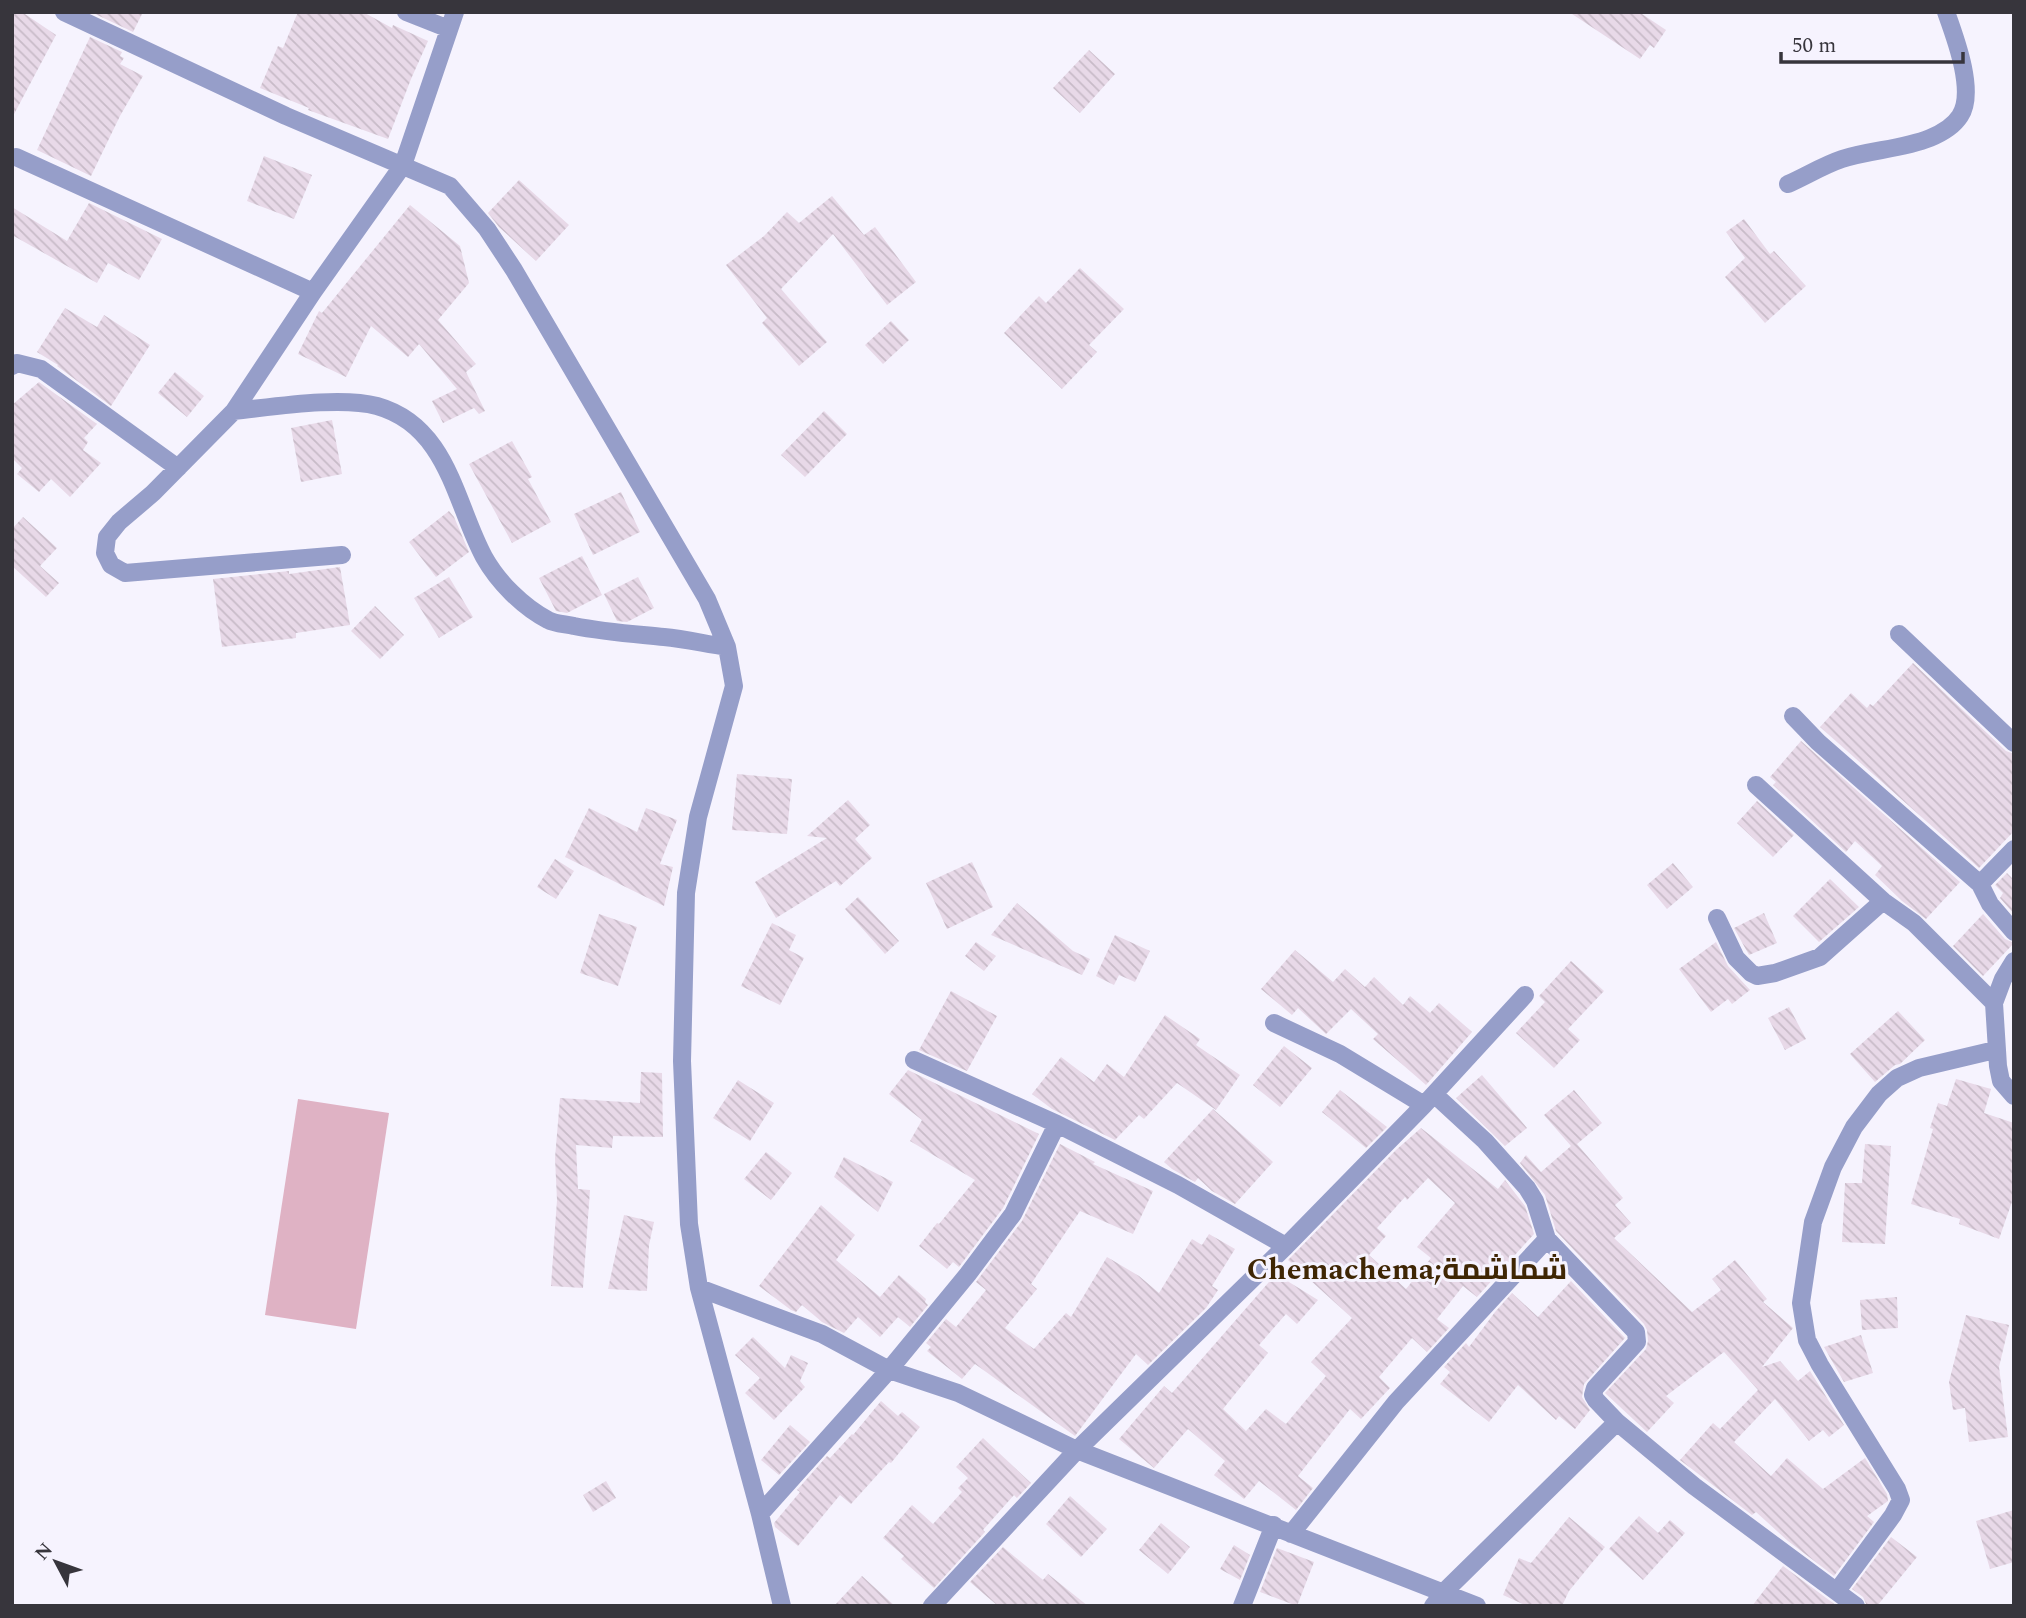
<svg xmlns="http://www.w3.org/2000/svg" width="2026" height="1618" font-family="Spectral,Cairo,serif">
	<style>
		.pitch { fill: #dfb2c4 }
		.building { fill: url(#building-back-hatch); fill-rule: evenodd }
		.lines { fill: none; stroke-linecap: round; stroke-linejoin: round }
		.minor { stroke: #969ec9; stroke-width: 18 }
		.labels { text-anchor: middle; stroke-width: 6; stroke-linejoin: round; paint-order: stroke }
		.quarter-label { font-size: 30px; font-weight: bold; fill: #3f2604; stroke: #f6f3fe }
	</style>
	<defs>
		<pattern id="building-back-hatch" width="6" height="6" patternUnits="userSpaceOnUse" patternTransform="scale(1.75)"><rect width="6" height="6" fill="#e8d9e8"/><path d="M-1 5l2 2M0 0l6 6M5-1l2 2" fill="none" stroke="#c8bbc8"/></pattern>
	</defs>
	<rect width="100%" height="100%" fill="#f6f3fe"/>
	<path class="pitch" d="M298 1099 389 1113 356 1329 265 1315Z"/>
	<path class="building" d="M12 12H22L56 35 12 118Z
		M91 12H143L133 32Z
		M298 12H363L392 28 393 25 428 41 411 79 388 139 308 110 309 108 260 88 278 46 283 48Z
		M1569 12H1639L1666 30 1654 48 1650 45 1640 59Z
		M90 37 122 52 120 56 124 58 120 64 143 76 120 116 91 176 37 150Z
		M1089 50 1115 74 1080 113 1053 88Z
		M264 156 312 175 294 219 247 201Z
		M519 180 569 225 536 261 499 227 488 213Z
		M832 196 864 235 875 227 916 282 887 305 833 234 781 289 827 342 799 366 762 323 767 318 726 265 764 236 787 212 799 223Z
		M89 203 162 239 139 280 108 263 97 283 12 235V207L67 241Z
		M410 205 460 246 469 283 438 320 476 364 466 372 485 411 479 414 474 408 443 423 432 401 457 389 419 344 408 357 371 326 346 377 298 354 319 311 322 313Z
		M1744 219 1770 254 1774 251 1806 286 1765 323 1725 277 1745 258 1726 232Z
		M1080 268 1124 309 1089 345 1097 352 1062 389 1004 333 1039 296 1046 303Z
		M65 308 97 327 104 315 150 345 111 406 57 366 58 365 37 352Z
		M891 321 909 340 883 364 865 345Z
		M175 372 204 396 187 417 158 393Z
		M39 382 97 424 84 438 88 442 83 450 101 463 70 497 51 479 39 492 17 474 22 468 12 458V405Z
		M824 411 847 434 805 477 781 455Z
		M332 420 342 474 301 482 291 428Z
		M512 441 532 477 528 479 551 522 512 543 469 464Z
		M621 492 640 532 593 555 574 514Z
		M449 511 454 517 469 552 436 577 409 542Z
		M23 517 57 548 40 566 59 583 46 597 12 566V529Z
		M582 556 602 595 567 613 556 611 539 578Z
		M340 567 350 625 296 633V638L222 647 213 579 289 571V574Z
		M449 577 473 617 439 638 414 598Z
		M638 577 654 608 627 622 617 621 604 594Z
		M375 606 404 635 380 659 351 631Z
		M1913 663 2006 751 2014 754V831L1979 868 1820 727 1851 693 1867 708 1870 704 1873 706Z
		M1801 741 1960 882 1926 919 1902 901 1875 875 1882 866 1855 841 1846 852 1773 785 1776 782 1770 777Z
		M737 774 792 779 787 834 732 830Z
		M848 800 870 825 855 839 872 858 840 886 836 881 776 918 755 882 827 838 807 836Z
		M1757 801 1794 835 1773 857 1737 823Z
		M589 808 637 832 646 808 677 820 660 864 673 867 664 906 565 857Z
		M555 859 574 871 556 899 537 887Z
		M972 862 993 907 947 929 926 883Z
		M1673 863 1693 887 1667 909 1647 885Z
		M2007 873 2014 880V914L2000 898 2003 893 1995 885Z
		M1830 879 1859 907 1819 942 1793 916Z
		M858 897 899 941 885 954 845 909Z
		M1017 903 1073 951 1090 959 1082 975 991 935Z
		M1764 913 1777 943 1749 955 1734 928Z
		M599 914 637 927 618 986 580 973Z
		M1983 914 2005 939 2014 943 1983 976 1953 946Z
		M772 923 796 935 789 950 804 958 780 1005 741 986Z
		M1115 935 1150 951 1135 982 1119 975 1114 985 1096 976Z
		M976 942 996 956 984 971 965 956Z
		M1716 942 1728 966 1750 990 1732 1004 1728 999 1711 1012 1679 969Z
		M1295 950 1333 982 1345 969 1365 987 1374 977 1403 1005 1410 996 1430 1013 1439 1003 1472 1032 1426 1085 1373 1039 1378 1034 1351 1009 1326 1034 1298 1008 1292 1015 1261 989Z
		M1571 961 1604 991 1568 1029 1580 1040 1554 1068 1516 1033 1545 1002 1539 996Z
		M951 991 997 1016 967 1071 919 1050Z
		M1789 1007 1806 1039 1785 1050 1768 1018Z
		M1898 1011 1925 1040 1900 1064 1895 1065 1875 1082 1850 1054Z
		M1165 1015 1200 1039 1196 1045 1240 1075 1216 1110 1177 1083 1144 1119 1139 1115 1115 1140 1052 1109 1032 1094 1061 1057 1094 1082 1107 1064 1124 1077Z
		M1284 1046 1312 1068 1280 1107 1253 1085Z
		M908 1070 1039 1134 1003 1208 959 1267 953 1262 947 1269 919 1246 937 1223 939 1224 975 1180 910 1141 922 1120 889 1094Z
		M641 1072 662 1073 663 1137 613 1136 612 1148 576 1145 578 1189 590 1190 583 1288 551 1286 557 1200 555 1158 560 1098 640 1103Z
		M1482 1075 1527 1128 1505 1146 1456 1098Z
		M1956 1079 1991 1089 1984 1113 2014 1123V1196L1999 1239 1959 1224 1960 1219 1911 1204 1933 1129 1930 1128 1938 1103 1947 1106Z
		M738 1080 774 1103 750 1141 713 1118Z
		M1340 1090 1387 1127 1366 1148 1322 1112Z
		M1574 1090 1602 1123 1577 1144 1623 1198 1615 1205 1631 1223 1614 1238 1692 1312 1721 1290 1712 1279 1735 1260 1767 1299 1763 1302 1793 1328 1762 1367 1780 1361 1798 1381 1810 1371 1844 1425 1829 1437 1823 1430 1809 1441 1775 1399 1734 1442 1771 1476 1787 1458 1823 1489 1865 1458 1887 1494 1888 1501 1867 1516 1874 1522 1834 1576 1788 1541 1756 1512 1752 1515 1680 1460 1713 1423 1720 1429 1758 1390 1724 1352 1666 1396 1674 1403 1647 1432 1605 1393 1646 1349 1648 1341 1647 1330 1644 1324 1556 1231 1545 1195 1520 1163 1526 1155 1541 1172 1571 1146 1544 1115Z
		M1213 1109 1273 1162 1235 1204 1212 1191 1198 1178 1195 1182 1172 1169 1164 1162Z
		M1421 1128 1498 1189 1505 1180 1525 1206 1534 1234 1477 1297 1463 1286 1437 1319 1449 1328 1427 1352 1412 1338 1379 1377 1390 1388 1361 1419 1350 1409 1298 1476 1313 1488 1296 1510 1259 1481 1244 1499 1214 1475 1225 1461 1188 1429 1154 1468 1119 1439 1164 1386 1172 1393 1276 1274 1318 1300 1297 1324 1286 1314 1259 1345 1268 1353 1223 1409 1246 1431 1266 1409 1286 1424 1326 1376 1311 1362 1352 1318 1288 1260 1396 1150ZM1428 1178 1455 1203 1417 1247 1431 1258 1406 1289 1369 1255 1386 1236 1377 1228 1405 1197 1407 1200Z
		M1060 1144 1095 1162 1093 1164 1153 1191 1133 1234 1080 1211 1031 1284 1037 1289 1005 1328 1034 1349 1066 1313 1071 1317 1107 1257 1139 1276 1159 1293 1192 1239 1202 1245 1209 1234 1235 1249 1212 1286 1218 1290 1206 1308 1148 1365 1136 1354 1075 1436 975 1364 962 1379 927 1351 931 1347 926 1343 946 1319 956 1327 986 1290 976 1282 1022 1221Z
		M1865 1144 1891 1146 1885 1244 1842 1242 1845 1183H1862Z
		M766 1152 792 1173 771 1200 744 1179Z
		M844 1157 893 1182 878 1212 834 1177Z
		M821 1205 855 1235 836 1260 880 1297 899 1275 926 1299 925 1302 928 1305 910 1327 898 1317 880 1337 858 1317 844 1333 822 1322 802 1305 796 1312 791 1310 759 1286Z
		M624 1215 654 1222 649 1245 647 1291 608 1289Z
		M1571 1281 1625 1338 1584 1384 1582 1397 1590 1410 1575 1429 1559 1416 1556 1420 1518 1385 1489 1422 1440 1384 1450 1372 1444 1367 1466 1343 1469 1347 1495 1312 1512 1293 1538 1317Z
		M1897 1297 1898 1328 1862 1330 1860 1300Z
		M1966 1315 2009 1325 1999 1367 2008 1437 1969 1442 1965 1408 1953 1410 1949 1382Z
		M1861 1335 1873 1373 1844 1382 1824 1347Z
		M753 1337 785 1368 791 1355 808 1363 800 1381 805 1387 774 1420 745 1393 760 1378 735 1355Z
		M881 1401 898 1416 902 1412 920 1427 891 1463 889 1462 851 1504 840 1495 798 1546 775 1527 774 1523 800 1492 797 1490 827 1456 830 1458 852 1434 853 1435Z
		M790 1425 810 1442 779 1475 761 1460Z
		M983 1438 1031 1483 1017 1498 1014 1495 983 1530 985 1532 934 1588 901 1559 904 1556 883 1538 912 1505 933 1524 962 1492 958 1488 968 1478 956 1467Z
		M606 1481 616 1498 593 1512 583 1495Z
		M1070 1496 1107 1529 1081 1557 1046 1524Z
		M2014 1510V1562L1990 1569 1976 1521Z
		M1639 1516 1658 1533 1670 1520 1685 1533 1643 1580 1609 1549Z
		M1569 1517 1605 1547 1569 1591 1562 1606H1527L1503 1595 1519 1558 1531 1563Z
		M1161 1523 1190 1547 1168 1574 1139 1550Z
		M1891 1537 1917 1557 1877 1606H1867L1863 1597 1852 1589Z
		M1234 1545 1250 1555 1240 1580 1220 1569Z
		M1003 1547 1043 1580 1048 1574 1088 1606H998L970 1582Z
		M1277 1548 1314 1562 1297 1606 1260 1592Z
		M1783 1566 1837 1606H1752Z
		M862 1576 895 1606H834Z"/>
	<g class="lines">
		<path class="minor" d="M64 12 286 116 450 186 487 229 514 270 707 599 727 647 734 686 698 817 686 893 682 1061 689 1224 699 1288 760 1514 782 1606
			M406 12 449 29
			M16 157 313 292
			M1788 184C1806 176 1824 165 1842 159 1870 150 1903 149 1930 138 1942 133 1953 127 1960 116 1976 92 1955 37 1946 12
			M12 366 17 363 41 369 178 468
			M234 411C273 407 340 396 377 406 448 426 455 503 484 557 498 582 523 607 548 620 555 624 566 624 574 626 604 632 634 634 664 637 685 639 706 644 727 647
			M342 555 125 573 111 565 105 553 107 537 119 522 153 493 234 411 313 292 403 165 455 12
			M1899 634 2014 743
			M1793 716 1818 742 1980 884 1990 904 2014 932
			M1756 785 1883 901 1914 923 1994 1003
			M1980 884 2014 849
			M1717 918 1736 958 1751 973 1757 976 1775 973 1820 957 1883 901
			M2014 961 2003 979 1994 1003 1998 1066 2001 1081 2014 1096
			M1274 1023 1340 1054 1424 1105
			M914 1060 1057 1124 1178 1185 1286 1246
			M1434 1094 1485 1141 1527 1188 1535 1201 1547 1239 1636 1332 1637 1342 1595 1388 1593 1395 1596 1400 1617 1422 1694 1486 1856 1606
			M699 1288 822 1334 889 1370 958 1393 1077 1450 1477 1606
			M760 1514 889 1370 968 1274 1013 1214 1057 1124
			M1291 1534 1396 1402 1547 1239
			M1837 1591 1893 1515 1901 1500 1897 1489 1820 1365 1807 1340 1801 1303 1813 1222 1833 1167 1854 1127 1879 1094 1897 1078 1919 1068 1995 1050
			M932 1606 1077 1450 1286 1246 1424 1105 1525 995
			M1242 1606 1274 1525
			M1433 1606 1444 1592 1617 1422"/>
	</g>
	<g class="labels">
		<g class="quarter-label">
			<text x="1407" y="1279">Chemachema;شماشمة</text>
		</g>
	</g>
	<rect width="2026" height="1618" fill="none" stroke="#37353c" stroke-width="28"/>
	<g transform="translate(56 1562) rotate(311)" stroke="#f6f3fe" stroke-width="5" paint-order="stroke">
	<path d="M0-5L12 26L0 18L-12 26Z" fill="#37353c"/>
	<text y="-10" font-size="19" font-weight="bold" text-anchor="middle" fill="#37353c">N</text>
	</g>
	<path d="M1781 52v10h182v-10" fill="none" stroke="#37353c" stroke-width="3.5"/>
	<text x="1792" y="52" font-size="21" fill="#37353c" stroke="#f6f3fe" stroke-width="5" paint-order="stroke">50 m</text>
</svg>
